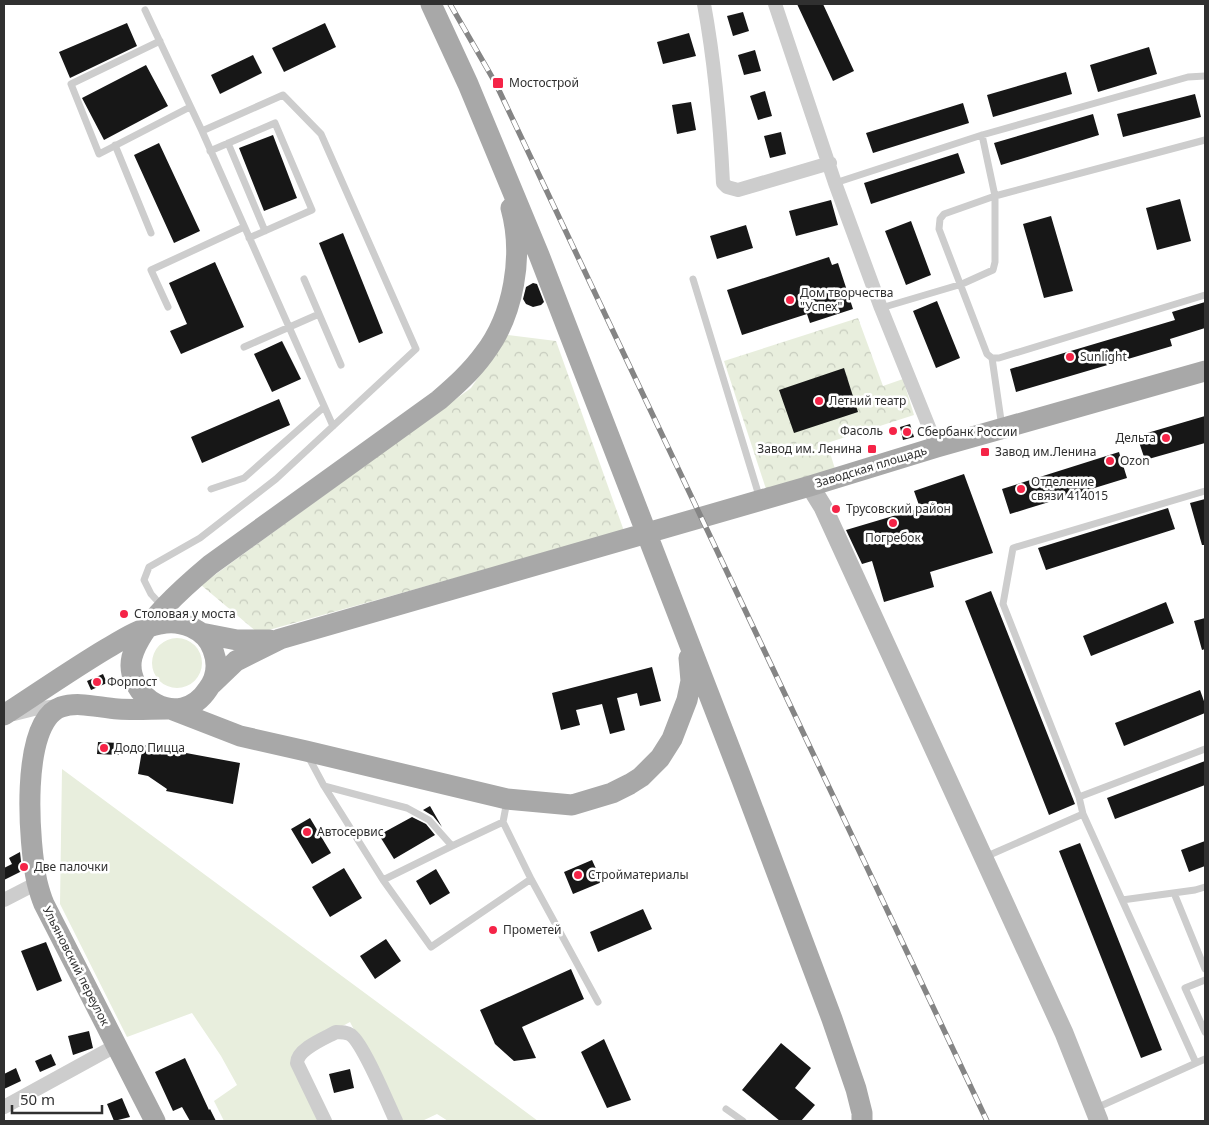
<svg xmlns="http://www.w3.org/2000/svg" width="1209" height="1125" font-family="'Noto Sans',sans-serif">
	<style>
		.grass { fill: #e8eedd }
		.forest { fill: url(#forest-crowns) }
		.building { fill: #171717 }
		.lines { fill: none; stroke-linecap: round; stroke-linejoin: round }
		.lane { stroke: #cdcdcd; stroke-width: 7 }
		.street { stroke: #cdcdcd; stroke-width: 14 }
		.secondary { stroke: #bababa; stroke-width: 19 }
		.primary { stroke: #a8a8a8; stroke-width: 21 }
		.rail-casing { stroke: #858585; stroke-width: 5.5 }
		.rail { stroke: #fff; stroke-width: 4; stroke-dasharray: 11; stroke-linecap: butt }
		.poi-dot { fill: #f52447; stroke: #fff; stroke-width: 2 }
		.labels { text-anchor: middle; stroke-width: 5; stroke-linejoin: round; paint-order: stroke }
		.poi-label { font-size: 12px; fill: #303030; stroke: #fff; text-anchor: start }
		.street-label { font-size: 12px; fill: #303030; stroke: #fff }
	</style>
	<defs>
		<pattern id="forest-crowns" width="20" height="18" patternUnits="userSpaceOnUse" patternTransform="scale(1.25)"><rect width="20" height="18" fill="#e8eedd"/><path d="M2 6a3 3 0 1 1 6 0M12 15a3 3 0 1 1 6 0" fill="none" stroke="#c7ccbe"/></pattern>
	</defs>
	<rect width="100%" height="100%" fill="#fff"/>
	<path class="grass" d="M152 663a25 25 0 1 1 50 0a25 25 0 1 1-50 0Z
		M62 769 538 1121H448L437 1114 422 1121H401L350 1022 296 1051 330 1121H224L214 1101 237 1085 221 1056 192 1013 127 1037 60 904Z"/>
	<path class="forest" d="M858 318 883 386 903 379 914 415 827 443 835 469 766 489 724 361Z
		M507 335 556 341 624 531 258 633 201 585 471 388Z"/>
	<path class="building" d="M797 4H823L854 71 833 81Z
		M743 12 749 31 733 36 727 16Z
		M127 23 137 46 70 78 59 52Z
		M325 23 336 47 284 72 272 48Z
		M689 33 696 56 663 64 657 42Z
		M1149 47 1157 74 1098 92 1090 65Z
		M755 50 761 71 744 75 738 55Z
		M253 55 262 73 220 94 211 75Z
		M146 65 168 106 104 140 82 98Z
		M1066 72 1072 94 993 117 987 95Z
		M765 91 772 116 758 120 750 96Z
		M1195 94 1201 117 1123 137 1117 114Z
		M691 102 696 130 677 134 672 105Z
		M963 103 969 123 873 153 866 133Z
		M1093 114 1099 135 1001 165 994 143Z
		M781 132 786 154 770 158 764 136Z
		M273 135 297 198 264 211 239 148Z
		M159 143 200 231 174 243 134 155Z
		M958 153 965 173 871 204 864 183Z
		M1180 199 1191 241 1157 250 1146 208Z
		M831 200 838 225 796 236 789 211Z
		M1051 216 1073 291 1044 298 1023 224Z
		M911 221 931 275 906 285 885 231Z
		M746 225 753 248 717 259 710 236Z
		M343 233 383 333 359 343 319 243Z
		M829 257 832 265 838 263 853 309 810 323 807 314 742 335 727 290Z
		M215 262 244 327 181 354 170 331 187 324 169 283Z
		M533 283 537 284 544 302 541 305 533 307 526 304 523 299 526 287Z
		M937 301 960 358 936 368 913 311Z
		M1205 302V328L1170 339 1172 346 1016 392 1010 369 1175 320 1172 312Z
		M282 341 301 379 272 392 254 354Z
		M844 368 858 412 794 433 779 390Z
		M279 399 290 425 202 463 191 437Z
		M1205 416V443L1145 460 1137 436Z
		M910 424 914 437 903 440 900 427Z
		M1119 452 1127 478 1010 514 1002 489Z
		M964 474 993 553 930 572 934 587 884 602 872 561 862 564 846 530 920 508 914 491Z
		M1205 499V545H1202L1190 503Z
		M1168 508 1175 529 1046 570 1038 548Z
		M991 591 1075 804 1049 815 965 601Z
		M1166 602 1174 623 1091 656 1083 636Z
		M1205 618V649L1202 650 1194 621Z
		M652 667 661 701 640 706 637 693 617 698 625 730 610 734 602 704 576 710 580 725 561 730 552 693Z
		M103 674 107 683 91 690 87 681Z
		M1200 690 1205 704V713L1124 746 1115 723Z
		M98 742 119 743V755L97 754Z
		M143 745 240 763 233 804 166 791 167 789 148 776 138 774Z
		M1205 761V785L1115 819 1107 798Z
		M430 806 442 827 433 816 423 810Z
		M412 817 426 824 435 835 394 859 379 835Z
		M310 818 331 853 312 864 291 829Z
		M1205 841V866L1189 872 1181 850Z
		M1080 843 1162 1050 1141 1058 1059 851Z
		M20 852 22 871 4 880V868L12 864 9 858Z
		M592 860 602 882 573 894 564 872Z
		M344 868 362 898 330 917 312 887Z
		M436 869 450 893 430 905 416 881Z
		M643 909 652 929 598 952 590 932Z
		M386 939 401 961 375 979 360 956Z
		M46 942 62 981 37 991 21 951Z
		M571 969 584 999 522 1027 536 1058 514 1061 495 1044 480 1010Z
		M89 1031 93 1048 73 1055 68 1036Z
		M604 1039 631 1100 607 1108 581 1052Z
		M781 1043 811 1068 795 1088 815 1105 801 1121H780L742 1090Z
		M51 1054 56 1065 40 1072 35 1061Z
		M185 1058 209 1110 210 1109 216 1121H190L182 1107 173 1111 155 1072Z
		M16 1068 21 1081 4 1089V1074Z
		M350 1069 354 1088 334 1093 329 1074Z
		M122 1098 130 1117 114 1121 107 1104Z"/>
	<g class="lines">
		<path class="lane" d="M145 10 202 131 333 426
			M160 41 71 84 99 154 190 107
			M1205 140 995 196 944 214 940 219 939 229 987 354 992 358H999L1205 295
			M228 143 265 231
			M115 145 151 233
			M210 151 275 123 312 210 249 238
			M835 183 982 135 1188 77 1205 76
			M304 279 341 365
			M693 279 760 499
			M168 307 151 270 244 227
			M881 308 962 284 993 270 995 262V196L982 135
			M244 347 319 314
			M992 358 1002 427
			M211 489 244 478 324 407
			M162 606 151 594 144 580 149 567 200 538 276 479 416 349 321 134 283 95 202 131
			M308 756 324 786 383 880 452 846 503 822
			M324 786 407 808 429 820 452 846
			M1079 797 1003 604 1013 548 1205 491
			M507 801 503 822 531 879
			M1083 814 1079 797 1205 749
			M985 857 1083 814 1196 1063 1094 1109
			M383 880 431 947 531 879 598 1002
			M1174 893 1205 969
			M1122 900 1195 890 1205 887
			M1205 980 1185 988 1205 1032
			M1196 1063 1205 1059
			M726 1109 743 1121"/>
		<path class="street" d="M704 4C715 64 720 121 723 183L727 187 738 190 830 163
			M775 4 835 183 881 308 937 447
			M14 714 34 709 59 706
			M4 900 37 883
			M4 1107 117 1045
			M325 1121 297 1063C297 1049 325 1038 336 1032 342 1032 347 1032 351 1035 364 1045 388 1104 396 1121"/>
		<path class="secondary" d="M810 486 823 507 1064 1033 1099 1121"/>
		<path class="primary" d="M431 4 468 84 539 255 742 780 832 1019 856 1089 862 1113V1121
			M201 633 237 640H270
			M212 684 236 661 280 639 810 486 937 447 1205 371
			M173 710 240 736 306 751 507 799 572 805 612 793 630 784 641 777 660 758 672 739 687 700 691 681 689 658
			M4 715C38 693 71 670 106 649 123 639 140 628 160 624 180 619 206 629 213 650 218 663 217 677 208 689 179 733 123 695 132 657 141 624 185 586 210 565L439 400C455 386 471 372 484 354 514 315 524 255 511 208
			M155 1121 44 904C41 897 39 890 37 882 29 846 19 722 61 707 79 701 100 708 118 709 134 710 151 709 167 709"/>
		<defs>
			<path id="rail" d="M450 4 496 84 987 1121"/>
		</defs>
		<use href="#rail" class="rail-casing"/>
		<use href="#rail" class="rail"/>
	</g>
	<g class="poi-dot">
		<rect x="492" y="77" width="12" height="12" rx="2.5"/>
		<circle cx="790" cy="300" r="5"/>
		<circle cx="1070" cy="357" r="5"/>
		<circle cx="819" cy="401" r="5"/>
		<circle cx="893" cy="431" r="5"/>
		<circle cx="907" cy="432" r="5"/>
		<circle cx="1166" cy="438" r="5"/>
		<rect x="867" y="444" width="10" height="10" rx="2.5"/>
		<rect x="980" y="447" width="10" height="10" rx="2.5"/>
		<circle cx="1110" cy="461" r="5"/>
		<circle cx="1021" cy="489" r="5"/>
		<circle cx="836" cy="509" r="5"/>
		<circle cx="893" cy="523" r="5"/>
		<circle cx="124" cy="614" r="5"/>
		<circle cx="97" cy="682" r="5"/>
		<circle cx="104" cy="748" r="5"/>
		<circle cx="307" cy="832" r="5"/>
		<circle cx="24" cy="867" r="5"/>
		<circle cx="578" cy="875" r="5"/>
		<circle cx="493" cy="930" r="5"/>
	</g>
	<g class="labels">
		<g class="poi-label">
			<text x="509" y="87">Мостострой</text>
			<text x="800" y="297">Дом творчества<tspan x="800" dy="14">"Успех"</tspan></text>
			<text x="1080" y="361">Sunlight</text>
			<text x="829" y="405">Летний театр</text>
			<text x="883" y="435" text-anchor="end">Фасоль</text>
			<text x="917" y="436">Сбербанк России</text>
			<text x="1156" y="442" text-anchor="end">Дельта</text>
			<text x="862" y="453" text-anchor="end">Завод им. Ленина</text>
			<text x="995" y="456">Завод им.Ленина</text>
			<text x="1120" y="465">Ozon</text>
			<text x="1031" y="486">Отделение<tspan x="1031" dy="14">связи 414015</tspan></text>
			<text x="846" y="513">Трусовский район</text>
			<text x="893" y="542" text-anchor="middle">Погребок</text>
			<text x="134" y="618">Столовая у моста</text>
			<text x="107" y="686">Форпост</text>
			<text x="114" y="752">Додо Пицца</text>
			<text x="317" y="836">Автосервис</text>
			<text x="34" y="871">Две палочки</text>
			<text x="588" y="879">Стройматериалы</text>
			<text x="503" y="934">Прометей</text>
		</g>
		<g class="street-label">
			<text transform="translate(871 467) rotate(-17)" y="4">Заводская площадь</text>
			<text transform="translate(76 966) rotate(63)" y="4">Ульяновский переулок</text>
		</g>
	</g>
	<rect width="1209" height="1125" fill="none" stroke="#303030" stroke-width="10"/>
	<path d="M12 1105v8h90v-8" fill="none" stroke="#303030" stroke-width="2.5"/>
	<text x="20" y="1105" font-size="15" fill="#303030" stroke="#ffffff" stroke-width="4" paint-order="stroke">50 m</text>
</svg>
